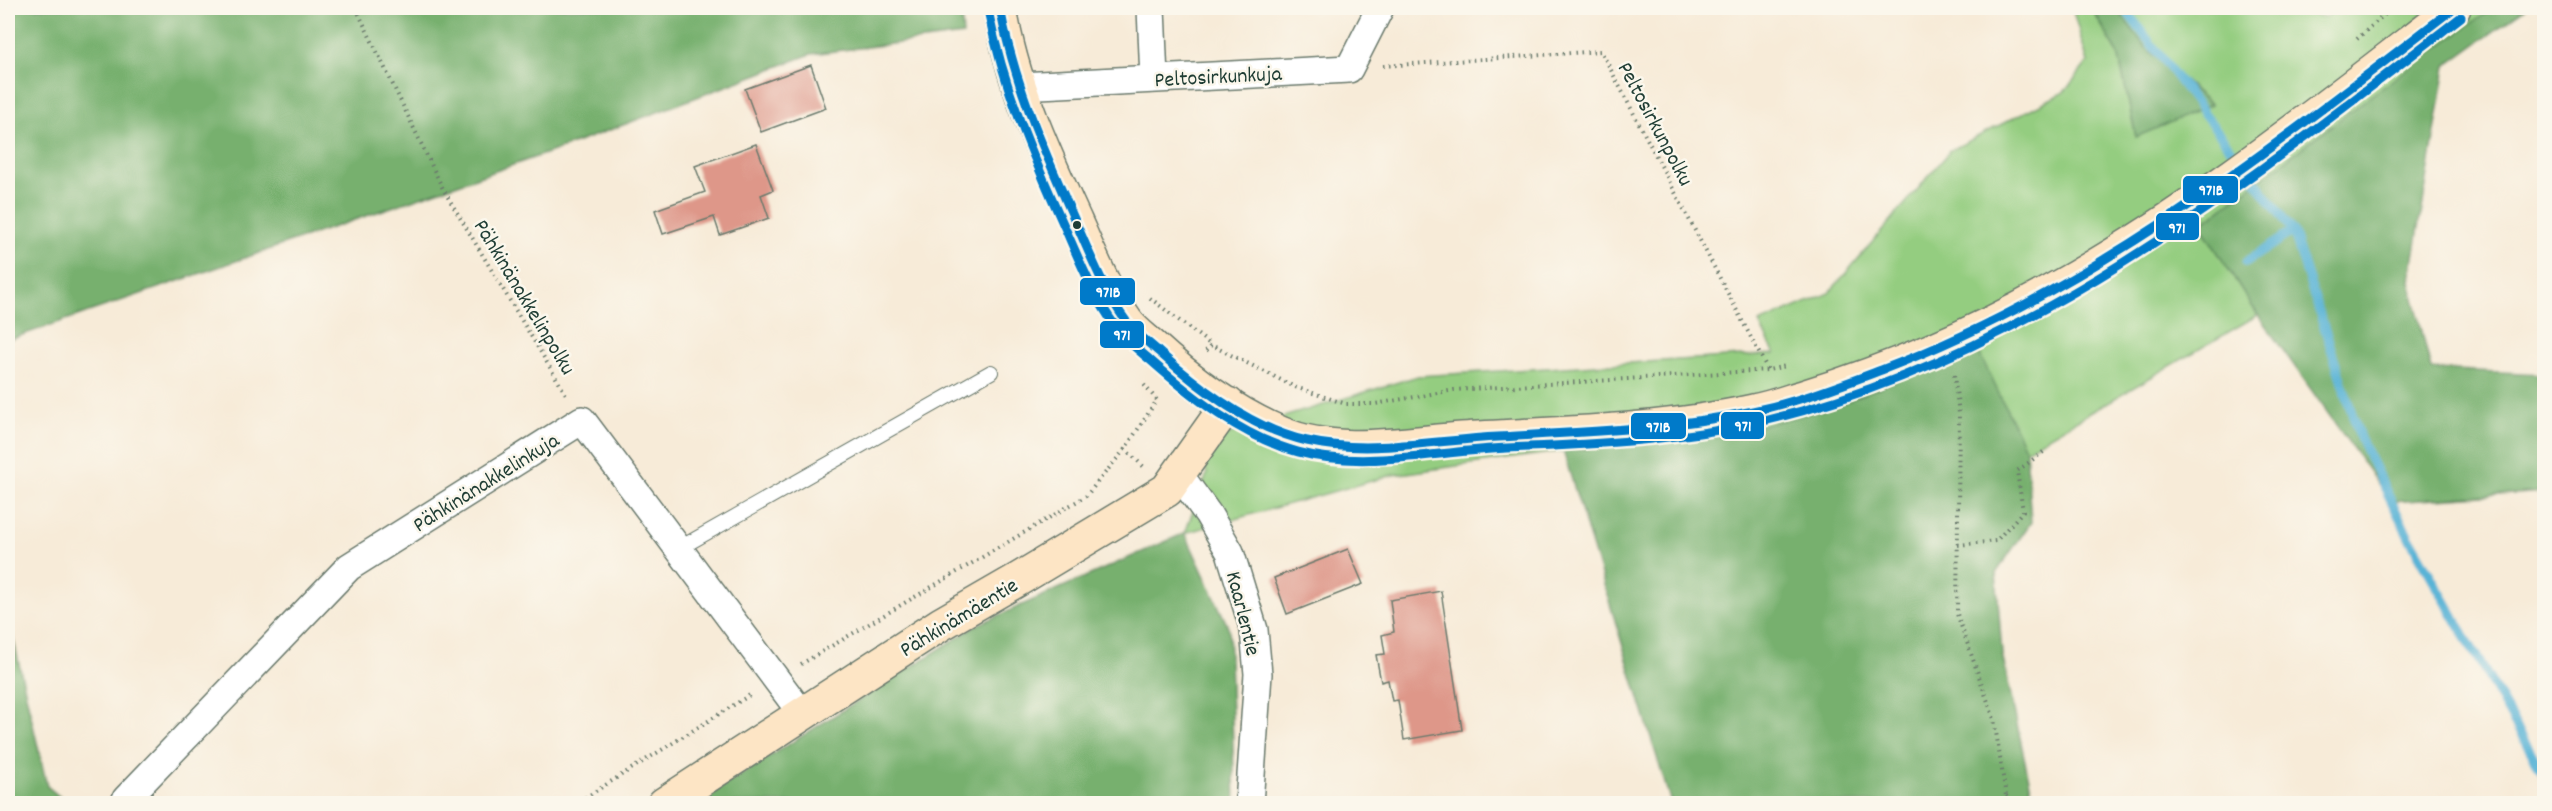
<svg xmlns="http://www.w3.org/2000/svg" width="2552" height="811" font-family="Dekko,sans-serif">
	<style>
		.green { fill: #94cd80; stroke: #5a855a; stroke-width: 1.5 }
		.forest { fill: #77b06e; stroke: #4b7651; stroke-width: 1.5 }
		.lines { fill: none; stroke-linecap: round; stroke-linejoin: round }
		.stream { stroke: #58b3d6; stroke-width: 9 }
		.building { fill: #de9789 }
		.lane-casing { stroke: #6b7a6d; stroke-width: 16 }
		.street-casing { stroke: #6b7a6d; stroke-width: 30 }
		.secondary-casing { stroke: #6b7a6d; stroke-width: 36 }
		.path { stroke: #6b7a6d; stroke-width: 4; stroke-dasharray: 1.5 4.5; stroke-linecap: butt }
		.lane { stroke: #fff; stroke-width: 14 }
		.street { stroke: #fff; stroke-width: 27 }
		.secondary { stroke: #fde5c5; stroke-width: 33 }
		.bus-1-casing { stroke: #fbf7ec; stroke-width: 14 }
		.bus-2-casing { stroke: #fbf7ec; stroke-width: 14 }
		.bus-1 { stroke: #007ac9; stroke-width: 9 }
		.bus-2 { stroke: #007ac9; stroke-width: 9 }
		.bus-dot { fill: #1f3d34; stroke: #fbf7ec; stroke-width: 2 }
		.labels { text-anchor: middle; stroke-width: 5; stroke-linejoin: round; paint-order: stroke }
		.street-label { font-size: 22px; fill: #1f3d34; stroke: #fbf7ec }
		.line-badge { stroke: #fbf7ec; stroke-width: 2 }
		.badge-label { font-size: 16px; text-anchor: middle; font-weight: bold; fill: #fff }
	</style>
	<rect width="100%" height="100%" fill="#fbf7ec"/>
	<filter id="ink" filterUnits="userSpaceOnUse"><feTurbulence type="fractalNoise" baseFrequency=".0167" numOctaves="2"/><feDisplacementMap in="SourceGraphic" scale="12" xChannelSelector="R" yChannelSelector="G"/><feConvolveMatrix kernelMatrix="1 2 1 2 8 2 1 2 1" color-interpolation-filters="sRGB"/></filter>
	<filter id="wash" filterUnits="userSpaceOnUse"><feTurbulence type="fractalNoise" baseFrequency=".008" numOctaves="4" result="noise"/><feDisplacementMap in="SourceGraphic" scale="24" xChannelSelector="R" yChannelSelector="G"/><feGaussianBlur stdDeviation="1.35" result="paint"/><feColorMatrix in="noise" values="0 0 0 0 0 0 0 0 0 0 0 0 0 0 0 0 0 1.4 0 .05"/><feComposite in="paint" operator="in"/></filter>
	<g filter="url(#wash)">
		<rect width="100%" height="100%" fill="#f7ebd8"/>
		<path class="green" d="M2072 8H2091L2118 53 2136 137 2211 104 2147 49 2116 8H2286L2325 17 2338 8H2493L2200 225 2258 315 2026 450 1975 346 1833 407 1716 437 1563 451 1393 475 1185 533 1207 474 1198 443 1418 376 1775 354 1759 323 1829 293 1951 150 2064 92 2088 62Z"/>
		<path class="forest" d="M8 8H961L963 35 811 54 562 148 8 340Z
			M2092 8H2116L2147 49 2211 105 2136 137 2118 53Z
			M2493 8H2526L2446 66 2410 281 2431 369 2544 374V492L2391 502 2258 315 2200 225 2381 88Z
			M1976 346 2026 450 2031 522 1996 573 2002 654 2034 803H1671L1563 451 1716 437 1833 407Z
			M1185 533 1229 629 1235 803H696L979 624Z
			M8 616 47 786 67 803H8Z"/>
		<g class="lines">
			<path class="stream" d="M2124 8 2293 231 2360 438 2411 541 2544 775
				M2246 262 2293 231
				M2038 801 2043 804"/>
		</g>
		<g id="blocks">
			<path class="building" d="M811 65 826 108 761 132 745 89Z
				M756 144 773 190 761 195 769 218 720 235 714 217 663 234 655 210 705 192 695 166Z
				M1348 549 1363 584 1287 614 1274 578Z
				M1441 591 1462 730 1404 740 1398 700 1392 701 1388 680 1381 682 1376 655 1385 654 1382 635 1394 632 1390 600Z"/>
		</g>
	</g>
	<g filter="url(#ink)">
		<use href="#blocks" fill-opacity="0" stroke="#6b7a6d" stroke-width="1.5"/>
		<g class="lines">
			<defs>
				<path id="lane" d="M678 549 991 372"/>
				<path id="street" d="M1151 8 1154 79
					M1020 86 1349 69 1380 8
					M1178 473 1208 514 1230 552 1254 630 1258 674 1249 804
					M126 799 349 567 582 420 803 715"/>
				<path id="secondary" d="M1000 8C1011 82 1045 155 1076 223 1090 255 1105 291 1126 321 1132 330 1143 338 1152 346 1189 380 1234 413 1280 433 1336 457 1404 443 1462 439 1559 433 1658 432 1753 411 1771 408 1789 401 1806 396 1890 370 1973 335 2050 292 2195 212 2324 108 2454 8
					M664 804 941 624 1019 579 1167 490 1228 404"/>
			</defs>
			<use href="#lane" class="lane-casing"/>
			<use href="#street" class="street-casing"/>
			<use href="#secondary" class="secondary-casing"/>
			<path class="path" d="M356 8 443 189 567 396
				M2357 39 2392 8
				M1383 66 1601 51 1768 370
				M1150 298 1211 345
				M1206 351 1211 345 1295 387 1346 404H1375L1454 390 1768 370 1786 366
				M1954 375 1959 413 1957 614 1994 719 2006 796 2001 804
				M1144 385 1157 400 1125 449 1145 468
				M1958 545 1996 541 2023 511 2017 471 2046 450
				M801 664 1086 496 1125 449
				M2006 796 2015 804
				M575 804 753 693"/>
			<use href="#lane" class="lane"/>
			<use href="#street" class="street"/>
			<use href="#secondary" class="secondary"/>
			<defs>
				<path id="bus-1" d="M1000 8C1014 84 1045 153 1076 223 1091 256 1104 291 1126 321 1135 333 1148 342 1159 352 1200 389 1252 429 1307 441 1369 455 1436 440 1498 437 1587 432 1676 429 1762 409 1803 400 1844 384 1884 369 2097 288 2275 146 2454 8"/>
				<path id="bus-2" d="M988 10C1003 87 1033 157 1065 228 1080 262 1094 297 1116 327 1125 340 1137 349 1149 359 1192 397 1242 437 1298 452 1360 469 1429 453 1492 449 1584 444 1678 442 1768 420 2032 355 2251 180 2461 17"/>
			</defs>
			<use href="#bus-1" class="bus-1-casing"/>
			<use href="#bus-2" class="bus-2-casing"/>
			<use href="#bus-1" class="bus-1"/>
			<use href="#bus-2" class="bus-2"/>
		</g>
	</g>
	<circle class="bus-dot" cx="1077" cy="225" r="5"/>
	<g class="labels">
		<g class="street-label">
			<text transform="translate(1218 75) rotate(-3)" y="8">Peltosirkunkuja</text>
			<text transform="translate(1657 123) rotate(62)" y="8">Peltosirkunpolku</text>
			<text transform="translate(526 296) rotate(59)" y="8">Pähkinänakkelinpolku</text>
			<text transform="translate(485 481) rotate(-32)" y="8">Pähkinänakkelinkuja</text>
			<text transform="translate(1245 613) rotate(76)" y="8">Kaarlentie</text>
			<text transform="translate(958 616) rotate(-31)" y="8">Pähkinämäentie</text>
		</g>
	</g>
	<g class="line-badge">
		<rect x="2182" y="175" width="57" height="29" rx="6" fill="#007ac9"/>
		<rect x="2155" y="212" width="45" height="29" rx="6" fill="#007ac9"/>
		<rect x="1079" y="277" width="57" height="29" rx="6" fill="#007ac9"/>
		<rect x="1099" y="320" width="46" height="29" rx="6" fill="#007ac9"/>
		<rect x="1720" y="411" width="45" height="29" rx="6" fill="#007ac9"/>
		<rect x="1630" y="412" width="57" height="28" rx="6" fill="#007ac9"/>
	</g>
	<g class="badge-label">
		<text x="2211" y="195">971B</text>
		<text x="2177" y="233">971</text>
		<text x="1108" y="297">971B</text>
		<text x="1122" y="340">971</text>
		<text x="1743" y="431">971</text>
		<text x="1658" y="432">971B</text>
	</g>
	<rect width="2552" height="811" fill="none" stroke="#fbf7ec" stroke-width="30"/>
</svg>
